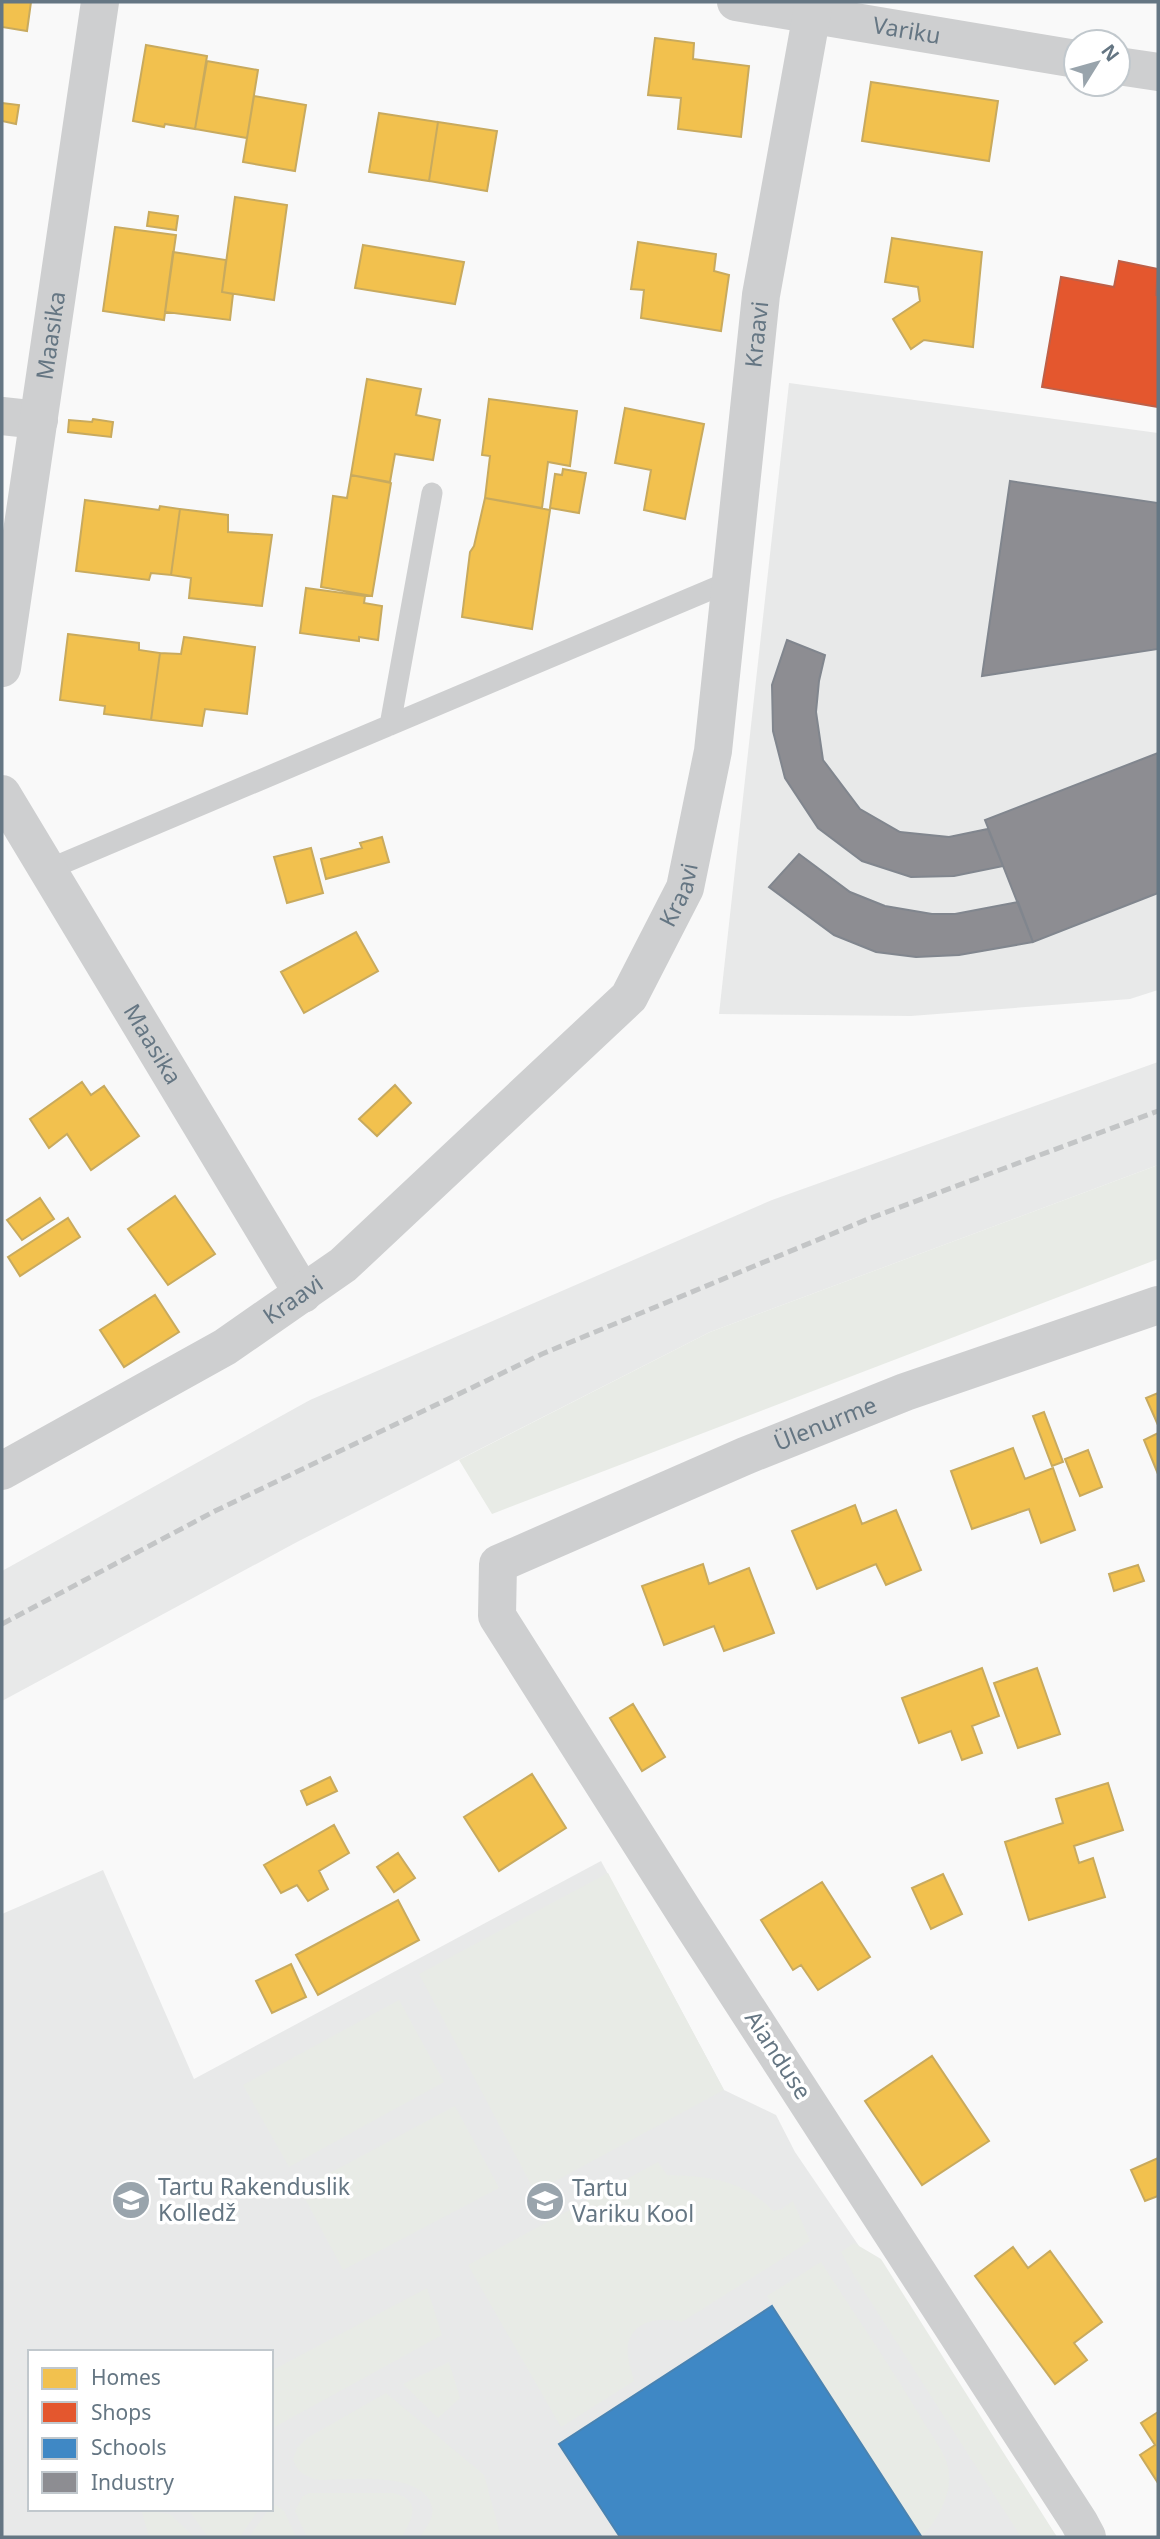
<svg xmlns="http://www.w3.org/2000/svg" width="1160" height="2539" font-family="'Noto Sans',sans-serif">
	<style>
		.built { fill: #e8e9e9; fill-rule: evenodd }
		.green { fill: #e8ebe6 }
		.homes { fill: #f2c14e; stroke: #c8aa5e; stroke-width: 2 }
		.shops { fill: #e4572e; stroke: #be6048; stroke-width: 2 }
		.schools { fill: #3f88c5; stroke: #4a83b1; stroke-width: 2 }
		.industry { fill: #8d8d92; stroke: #81868e; stroke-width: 2 }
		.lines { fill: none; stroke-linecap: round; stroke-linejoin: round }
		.lane { stroke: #cecfd0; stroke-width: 21 }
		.street { stroke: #cecfd0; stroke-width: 38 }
		.rail { stroke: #c3c5c6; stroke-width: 5; stroke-dasharray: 10 5; stroke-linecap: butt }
		.labels { text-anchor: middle; stroke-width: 7; stroke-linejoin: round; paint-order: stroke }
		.street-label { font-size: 23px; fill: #657683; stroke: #fff }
		.poi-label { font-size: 23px; fill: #657683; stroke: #fff; text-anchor: start }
	</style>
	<rect width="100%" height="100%" fill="#f9f9f9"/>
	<path class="built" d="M789 383 1158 433V990L1130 999 911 1016 719 1014Z
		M1158 1062V1165L710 1332 297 1542 2 1701V1571L310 1400 772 1200Z
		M601 1861 724 2090 776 2115 795 2152 1057 2537H2V1914L103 1870 194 2079ZM30 2352H271V2509H30Z"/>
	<path class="green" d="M1158 1165V1259L492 1514 459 1460 710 1332Z
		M608 1873 724 2090 535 2192 419 1974Z
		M399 2000 444 2082 289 2167 243 2085Z
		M455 2106 499 2188 343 2270 300 2189Z
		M658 2162 667 2175C707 2176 745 2180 773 2211L782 2209 793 2201 810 2241 682 2322C665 2318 641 2318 631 2336 623 2349 631 2368 634 2381L561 2427 468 2265Z
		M854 2243 881 2259 1057 2537H1021L855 2277 841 2252Z
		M821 2262C855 2315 891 2367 923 2421 930 2434 943 2449 947 2464 955 2488 939 2521 921 2536L767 2296Z
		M427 2288 442 2335 271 2429V2371Z
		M449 2362 460 2398 438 2418 403 2384Z
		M386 2393 484 2475 501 2537H420C425 2529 435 2517 432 2507 424 2470 346 2480 319 2480 306 2477 298 2473 293 2460L297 2448 307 2438Z
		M309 2493H393C422 2500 413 2517 402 2537H307L295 2511 302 2497Z
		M276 2505 284 2511 296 2537H249L269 2509Z
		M141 2509 170 2514 194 2537H149Z
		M188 2509H259L240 2537H208Z"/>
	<path class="homes" d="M2 2H31L27 31 2 27Z
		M655 38 694 43 693 59 749 66 741 137 678 129 681 98 648 95Z
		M146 45 207 56 195 129 165 124 164 127 133 121Z
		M207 61 258 70 247 138 195 129Z
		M871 82 998 101 989 161 862 141Z
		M254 96 306 105 295 171 243 162Z
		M2 103 19 105 16 124 2 121Z
		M379 113 438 122 429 181 369 172Z
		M438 122 497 131 487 191 429 181Z
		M235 197 287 205 274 300 222 292Z
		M149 212 178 216 176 230 147 226Z
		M115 227 176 235 164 320 103 311Z
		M892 238 982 252 973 347 924 340 911 349 893 319 920 301 918 287 885 282Z
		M638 242 716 254 714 271 729 275 721 331 641 318 644 290 631 289Z
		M363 245 464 262 455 304 355 288Z
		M173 252 226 260 222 292 233 294 230 320 165 312Z
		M367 379 421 389 416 415 440 420 433 460 395 454 390 482 351 475Z
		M489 399 577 411 570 466 548 462 542 508 485 498 490 456 482 455Z
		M625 408 704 424 685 519 644 510 651 470 615 463Z
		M93 419 113 422 111 437 68 432 69 420 92 422Z
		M563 469 586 473 579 513 550 508 555 474 562 475Z
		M351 475 391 483 372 596 321 587 333 496 347 498Z
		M485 498 550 510 532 629 462 617 470 552 474 546Z
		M85 500 159 510 160 506 180 509 171 575 151 573 149 580 76 571Z
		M180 509 228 515V532L272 535 262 606 189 598 191 578 171 575Z
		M306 588 365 596 364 603 382 606 378 640 359 637V641L300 633Z
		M68 634 139 643V650L160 653 151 720 104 714 105 706 60 700Z
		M184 637 255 647 247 714 205 709 202 726 151 720 160 653 181 654Z
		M382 837 389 862 326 879 321 859 362 848 360 843Z
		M311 848 323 893 287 903 274 857Z
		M356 932 378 971 304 1013 281 972Z
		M82 1082 91 1095 104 1086 139 1136 91 1170 67 1134 49 1148 30 1119Z
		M395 1085 411 1103 377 1136 359 1119Z
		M175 1196 215 1254 168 1285 128 1229Z
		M40 1198 54 1219 22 1240 7 1220Z
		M68 1218 80 1237 20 1276 8 1257Z
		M155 1295 179 1332 124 1367 100 1330Z
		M1158 1393V1425L1146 1398Z
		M1044 1412 1063 1462 1052 1466 1033 1416Z
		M1158 1433V1474L1144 1440Z
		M1013 1448 1025 1479 1053 1468 1075 1530 1041 1543 1029 1509 972 1529 951 1471Z
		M1088 1450 1102 1487 1080 1496 1065 1459Z
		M855 1505 862 1524 896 1510 921 1570 886 1585 876 1564 817 1589 792 1531Z
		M703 1564 709 1584 749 1568 774 1633 724 1651 714 1626 664 1645 642 1586Z
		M1138 1565 1144 1581 1114 1591 1109 1574Z
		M982 1668 999 1716 972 1726 982 1753 962 1760 951 1731 919 1743 902 1698Z
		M1037 1668 1060 1734 1018 1748 994 1683Z
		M633 1704 665 1757 642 1771 610 1718Z
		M532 1774 566 1828 499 1871 464 1817Z
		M330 1777 337 1791 307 1805 301 1791Z
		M1108 1783 1123 1830 1074 1846 1079 1863 1093 1858 1105 1897 1029 1920 1005 1842 1063 1823 1056 1799Z
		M334 1825 349 1853 319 1871 328 1889 308 1901 297 1885 281 1893 264 1865Z
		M398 1853 415 1878 394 1892 377 1867Z
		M943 1874 962 1914 931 1929 912 1888Z
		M822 1882 870 1957 818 1990 801 1965 793 1970 761 1920Z
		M398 1900 419 1940 318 1995 296 1955Z
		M291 1964 306 1997 272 2013 256 1981Z
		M932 2056 989 2141 922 2185 865 2101Z
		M1158 2158V2196L1145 2201 1131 2170Z
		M1013 2247 1028 2268 1050 2251 1102 2322 1074 2343 1087 2360 1055 2384 975 2276Z
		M1158 2412V2483L1140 2455 1155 2445 1141 2423Z"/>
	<path class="shops" d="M1119 261 1158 269 1156 295H1158V407L1042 387 1061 277 1114 287Z"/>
	<path class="schools" d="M772 2306 921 2536 620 2537 559 2444Z"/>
	<path class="industry" d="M1010 481 1158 503V649L982 676Z
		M787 640 825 655 819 681 816 712 823 760 860 809 900 832 949 837 988 829 1003 866 954 876 911 877 862 861 818 828 785 778 773 731 772 685Z
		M1158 753V893L1033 942 985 820Z
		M799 854 850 892 885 906 932 914H955L1018 902 1033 942 959 955 916 957 876 952 834 935 769 887Z"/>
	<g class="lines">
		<path class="lane" d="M390 725 432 493
			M47 870 731 581"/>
		<g class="street">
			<path id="s1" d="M736 2 1076 59"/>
			<path d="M1118 66 1158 72"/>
			<path d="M2 416 39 420"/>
			<path id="s2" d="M2 668 100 2"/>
			<path id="s3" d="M2 794 303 1294"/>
			<path id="s4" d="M2 1471 225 1347 343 1265 629 997 685 888 713 751 761 295 814 2"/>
			<path id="s5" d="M1087 2537 1079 2522 685 1913 497 1616 498 1564 745 1456 905 1392 1158 1305"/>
		</g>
		<path class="rail" d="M2 1624 215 1511 542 1354 868 1219 1158 1111"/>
	</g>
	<defs>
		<symbol id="school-disc" viewBox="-11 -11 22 22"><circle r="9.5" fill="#99a4ac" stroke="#fff"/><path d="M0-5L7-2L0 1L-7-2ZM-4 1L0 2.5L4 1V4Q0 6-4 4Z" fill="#fff"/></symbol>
	</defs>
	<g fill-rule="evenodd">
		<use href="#school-disc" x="109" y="2178" width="44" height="44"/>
		<use href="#school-disc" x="523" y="2179" width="44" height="44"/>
	</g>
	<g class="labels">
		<g class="street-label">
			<text dy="8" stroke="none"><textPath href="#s1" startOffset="173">Variku</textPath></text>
			<text dy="8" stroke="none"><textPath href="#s2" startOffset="336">Maasika</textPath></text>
			<text dy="8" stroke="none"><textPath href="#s4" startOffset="1472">Kraavi</textPath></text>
			<text dy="8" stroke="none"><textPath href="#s4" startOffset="905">Kraavi</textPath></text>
			<text dy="8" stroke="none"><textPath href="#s3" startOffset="292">Maasika</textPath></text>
			<text dy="8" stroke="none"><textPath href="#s4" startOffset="338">Kraavi</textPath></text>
			<text dy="8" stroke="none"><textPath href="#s5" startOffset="1502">Ülenurme</textPath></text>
			<text transform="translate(778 2055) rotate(57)" y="8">Aianduse</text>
		</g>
		<g class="poi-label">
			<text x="158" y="2195">Tartu Rakenduslik<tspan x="158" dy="26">Kolledž</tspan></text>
			<text x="572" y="2196">Tartu<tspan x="572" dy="26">Variku Kool</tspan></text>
		</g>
	</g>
	<rect width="1160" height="2539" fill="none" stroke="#657683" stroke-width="7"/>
	<rect x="28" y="2350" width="245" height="161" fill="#ffffff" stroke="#c1c8cd" stroke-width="2"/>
	<rect x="42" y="2368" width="35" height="21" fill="#f2c14e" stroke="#c1c8cd" stroke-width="2"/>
	<text x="91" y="2385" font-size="21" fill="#657683">Homes</text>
	<rect x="42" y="2402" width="35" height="21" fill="#e4572e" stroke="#c1c8cd" stroke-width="2"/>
	<text x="91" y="2420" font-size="21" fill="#657683">Shops</text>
	<rect x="42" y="2438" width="35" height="21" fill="#3f88c5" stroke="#c1c8cd" stroke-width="2"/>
	<text x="91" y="2455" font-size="21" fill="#657683">Schools</text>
	<rect x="42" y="2472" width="35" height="21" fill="#8d8d92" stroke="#c1c8cd" stroke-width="2"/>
	<text x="91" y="2490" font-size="21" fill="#657683">Industry</text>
	<g transform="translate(1097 63) rotate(53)"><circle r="33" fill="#ffffff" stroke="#c1c8cd" stroke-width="2"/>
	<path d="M0-5L12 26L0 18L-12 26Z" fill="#99a4ac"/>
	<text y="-10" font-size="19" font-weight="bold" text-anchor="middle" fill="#657683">N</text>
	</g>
</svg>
